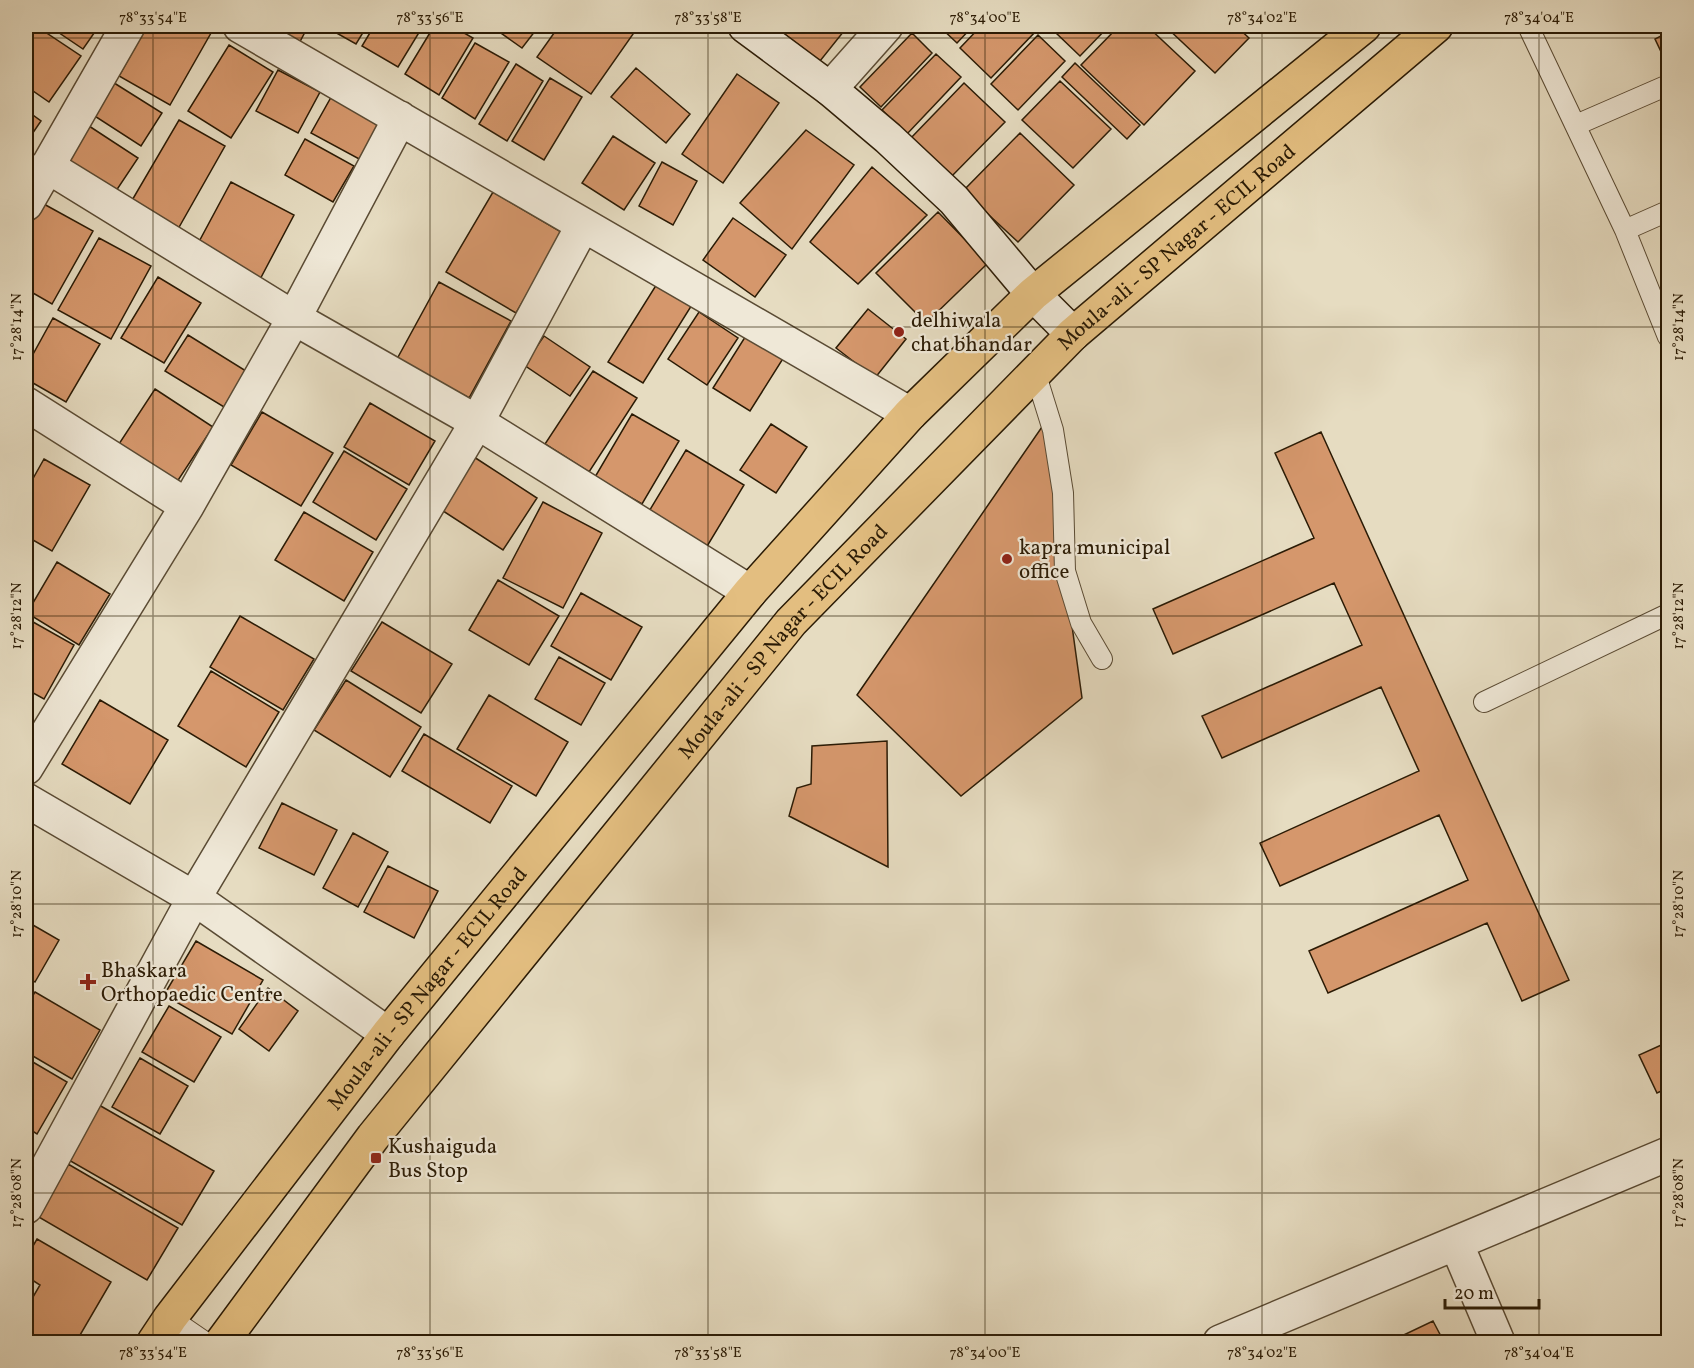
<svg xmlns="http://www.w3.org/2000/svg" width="1694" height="1368" font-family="Vollkorn,serif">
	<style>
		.building { fill: #d5976c; stroke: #2b1b05; stroke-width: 1.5 }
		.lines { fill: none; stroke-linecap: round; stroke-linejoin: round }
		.lane-casing { stroke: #5a4b34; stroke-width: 22 }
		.street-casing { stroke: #5a4b34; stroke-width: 36 }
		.secondary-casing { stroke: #2b1b05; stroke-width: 36 }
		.primary-casing { stroke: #2b1b05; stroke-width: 36 }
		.lane { stroke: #efe8d7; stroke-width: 20 }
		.street { stroke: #efe8d7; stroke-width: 33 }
		.secondary { stroke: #efe8d7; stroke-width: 33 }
		.primary { stroke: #e3be80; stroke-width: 33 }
		.ticks { fill: none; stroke: #2b1b05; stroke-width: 1.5; stroke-opacity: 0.45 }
		.poi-dot { fill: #8f2418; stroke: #efe8d7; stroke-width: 2 }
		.labels { text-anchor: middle; stroke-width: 4.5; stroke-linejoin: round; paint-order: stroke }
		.street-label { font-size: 21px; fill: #2b1b05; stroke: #efe8d7 }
		.poi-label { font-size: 21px; fill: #2b1b05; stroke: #efe8d7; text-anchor: start }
		.neatline { fill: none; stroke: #2b1b05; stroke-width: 2 }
		.ticks-label { font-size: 15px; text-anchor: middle; fill: #2b1b05 }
	</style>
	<rect width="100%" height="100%" fill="#e6dcc1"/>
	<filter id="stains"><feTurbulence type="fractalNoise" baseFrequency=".00333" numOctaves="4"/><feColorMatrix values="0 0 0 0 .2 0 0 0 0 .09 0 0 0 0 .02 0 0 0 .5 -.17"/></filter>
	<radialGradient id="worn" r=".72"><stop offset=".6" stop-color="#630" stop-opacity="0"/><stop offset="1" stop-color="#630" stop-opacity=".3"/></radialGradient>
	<path class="building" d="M26 26H36L81 56 49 102 26 86Z
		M49 26H99L83 49Z
		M147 26H215L170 105 119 76Z
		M257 26H292L305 32 294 53Z
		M324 26H367L356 44Z
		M374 26H423L398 67 362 46Z
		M434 26H452L473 38 439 95 405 74Z
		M491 26H539L522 48Z
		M559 26H635L638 27 591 94 537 57Z
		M774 26H848L820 61Z
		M939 26H973L957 43Z
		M981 26H1032L1037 30 991 78 960 48Z
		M1062 26H1109L1080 56 1055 32Z
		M1119 26H1147L1195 71 1144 125 1081 65Z
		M1165 26H1236L1249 38 1215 73Z
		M1659 26H1668V56L1664 58 1655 39 1663 35Z
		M912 33 932 53 881 107 860 87Z
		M1038 35 1065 61 1018 110 991 84Z
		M475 43 509 62 475 119 442 98Z
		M229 45 273 72 231 138 188 111Z
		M936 54 961 77 907 134 882 110Z
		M1075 63 1140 125 1127 139 1062 77Z
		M516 64 543 81 507 141 479 124Z
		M636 68 690 114 666 143 611 97Z
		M278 70 320 92 298 133 256 111Z
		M737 74 779 103 723 183 682 154Z
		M550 78 582 97 544 160 512 141Z
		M111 81 162 113 141 146 90 113Z
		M1060 81 1111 129 1073 168 1022 120Z
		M964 83 1005 122 949 179 909 140Z
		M334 92 384 119 361 160 311 133Z
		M26 110 41 121 26 143Z
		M179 120 225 146 178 229 131 202Z
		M89 126 138 158 114 194 65 163Z
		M806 130 854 165 792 249 740 203Z
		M1020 133 1074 185 1018 242 963 191Z
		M613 136 655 163 624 210 582 183Z
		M305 139 354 166 333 202 285 175Z
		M662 162 697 181 673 225 639 206Z
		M872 167 927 215 858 284 810 242Z
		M231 182 294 215 257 285 194 251Z
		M493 192 563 233 516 313 446 272Z
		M42 203 93 231 52 304 26 289V233Z
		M938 212 988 263 926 323 876 273Z
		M733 218 786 255 755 297 703 260Z
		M99 238 151 266 111 339 58 310Z
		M158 277 201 303 164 363 121 338Z
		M660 279 695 300 643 383 608 362Z
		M439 282 511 321 469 398 397 359Z
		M868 309 906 339 875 378 836 348Z
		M699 312 738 338 707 385 668 359Z
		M53 318 100 344 66 402 26 379V367Z
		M747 334 784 357 750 411 713 388Z
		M188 335 246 371 224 407 165 371Z
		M544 336 590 367 570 396 524 365Z
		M593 371 637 398 589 472 545 444Z
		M155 389 213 427 173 488 115 450Z
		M370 403 435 441 409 485 344 447Z
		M262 412 333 453 301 506 231 465Z
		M632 414 679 441 642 504 595 477Z
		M771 424 807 447 776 493 740 470Z
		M1044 424 1082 698 961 796 857 695Z
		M1321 432 1569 980 1522 1001 1487 923 1328 993 1309 951 1468 880 1439 815 1280 886 1260 843 1419 771 1381 687 1222 758 1202 716 1362 645 1334 583 1173 654 1153 609 1314 538 1275 453Z
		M686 450 744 485 706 548 648 513Z
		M344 451 407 489 376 540 313 502Z
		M474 457 537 498 503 550 440 509Z
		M44 459 90 485 52 551 26 536V491Z
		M543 502 602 533 563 608 503 578Z
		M304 512 373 552 344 601 275 560Z
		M57 562 110 594 79 645 27 613Z
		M498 580 559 616 529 665 469 630Z
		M581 593 642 627 611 680 551 646Z
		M240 616 314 659 283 710 210 667Z
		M26 618 74 645 44 699 26 689Z
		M382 622 452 664 421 713 351 671Z
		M559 657 605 683 581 725 535 699Z
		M211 671 279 712 246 767 178 726Z
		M346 680 421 727 390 777 314 730Z
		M489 695 568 742 536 796 457 749Z
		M100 700 168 740 130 804 62 764Z
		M424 734 512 786 490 823 402 771Z
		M887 741 888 867 789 816 797 788 811 784 812 746Z
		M282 803 337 830 314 875 259 848Z
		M353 833 388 852 358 907 323 888Z
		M388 866 438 891 414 938 364 912Z
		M26 921 59 940 35 982 26 976Z
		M196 941 263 980 232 1034 164 995Z
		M268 988 298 1011 269 1051 239 1029Z
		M35 992 100 1030 72 1079 26 1052V1008Z
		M169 1006 221 1037 194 1082 142 1052Z
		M1668 1042V1088L1657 1093 1639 1055Z
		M26 1058 67 1082 37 1134 26 1127Z
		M140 1058 188 1086 160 1134 112 1107Z
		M99 1105 214 1171 182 1225 67 1159Z
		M26 1136 33 1141 26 1154Z
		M68 1164 178 1228 147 1280 37 1216Z
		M37 1239 111 1282 76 1342H26V1309L40 1285 26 1276V1258Z
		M1433 1321 1444 1342H1389Z
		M1381 1337 1384 1342H1370Z"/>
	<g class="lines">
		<defs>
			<path id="lane" d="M1528 26 1625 230 1668 337
				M1576 125 1668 85
				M1625 230 1668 211
				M1035 372 1053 430 1063 493 1065 571 1081 623 1102 659
				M1484 702 1668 614
				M170 1318 205 1342"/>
			<path id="street" d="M240 26 910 414
				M830 89 886 26
				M47 166 294 318 477 422 750 592
				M26 204 128 26
				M26 404 187 506
				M26 768 187 506 294 318 400 118
				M26 800 194 898 388 1034
				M26 1207 194 898 477 422 583 225
				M1456 1243 1498 1342
				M1220 1342 1668 1154"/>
			<path id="secondary" d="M745 26 830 89 888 138 954 200 1033 294 1073 334"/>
			<g id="primary">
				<path id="s1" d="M154 1342 170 1318 388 1034 750 592 910 414 1033 294 1364 26"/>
				<path id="s2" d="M222 1342 373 1137 791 622 1073 334 1436 26"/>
			</g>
		</defs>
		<use href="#lane" class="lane-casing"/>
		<use href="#street" class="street-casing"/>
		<use href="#secondary" class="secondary-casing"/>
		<use href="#primary" class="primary-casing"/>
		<use href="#lane" class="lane"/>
		<use href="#street" class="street"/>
		<use href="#secondary" class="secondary"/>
		<use href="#primary" class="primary"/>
	</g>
	<path class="ticks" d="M153 26V1342M430 26V1342M708 26V1342M985 26V1342M1262 26V1342M1539 26V1342M26 38H1668M26 327H1668M26 616H1668M26 904H1668M26 1193H1668"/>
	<g class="poi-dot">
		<circle cx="899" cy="332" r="6"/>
		<circle cx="1007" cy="559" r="6"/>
		<path d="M85 973h6v6h6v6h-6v6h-6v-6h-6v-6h6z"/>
		<rect x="370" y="1152" width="12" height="12" rx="3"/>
	</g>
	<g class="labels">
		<g class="street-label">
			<text dy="7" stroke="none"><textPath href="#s2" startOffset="1456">Moula-ali - SP Nagar - ECIL Road</textPath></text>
			<text dy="7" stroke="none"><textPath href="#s2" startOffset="898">Moula-ali - SP Nagar - ECIL Road</textPath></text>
			<text dy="7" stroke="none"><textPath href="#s1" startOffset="447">Moula-ali - SP Nagar - ECIL Road</textPath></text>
		</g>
		<g class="poi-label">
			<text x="911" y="327">delhiwala<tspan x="911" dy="24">chat bhandar</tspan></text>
			<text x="1019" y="554">kapra municipal<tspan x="1019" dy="24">office</tspan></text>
			<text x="101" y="977">Bhaskara<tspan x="101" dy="24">Orthopaedic Centre</tspan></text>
			<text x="388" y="1153">Kushaiguda<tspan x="388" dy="24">Bus Stop</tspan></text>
		</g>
	</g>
	<rect width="1694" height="1368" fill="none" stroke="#e6dcc1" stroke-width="66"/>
	<path d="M1445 1299v9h94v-9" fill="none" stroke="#2b1b05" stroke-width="3"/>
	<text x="1454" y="1299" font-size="18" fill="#2b1b05" stroke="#efe8d7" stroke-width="4.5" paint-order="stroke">20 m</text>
	<rect x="33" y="33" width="1628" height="1302" class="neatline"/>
	<g class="ticks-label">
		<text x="153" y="22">78°33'54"E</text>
		<text x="430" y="22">78°33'56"E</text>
		<text x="708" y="22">78°33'58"E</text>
		<text x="985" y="22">78°34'00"E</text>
		<text x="1262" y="22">78°34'02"E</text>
		<text x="1539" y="22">78°34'04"E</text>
		<text transform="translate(16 327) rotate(-90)" y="5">17°28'14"N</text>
		<text transform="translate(1678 327) rotate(-90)" y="5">17°28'14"N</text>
		<text transform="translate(16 616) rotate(-90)" y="5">17°28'12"N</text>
		<text transform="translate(1678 616) rotate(-90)" y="5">17°28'12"N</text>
		<text transform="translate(16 904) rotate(-90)" y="5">17°28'10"N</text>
		<text transform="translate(1678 904) rotate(-90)" y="5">17°28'10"N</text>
		<text transform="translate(16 1193) rotate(-90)" y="5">17°28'08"N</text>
		<text transform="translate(1678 1193) rotate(-90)" y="5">17°28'08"N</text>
		<text x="153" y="1357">78°33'54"E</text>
		<text x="430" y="1357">78°33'56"E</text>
		<text x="708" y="1357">78°33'58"E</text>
		<text x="985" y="1357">78°34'00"E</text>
		<text x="1262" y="1357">78°34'02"E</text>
		<text x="1539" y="1357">78°34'04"E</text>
	</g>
	<rect width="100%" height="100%" filter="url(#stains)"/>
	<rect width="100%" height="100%" fill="url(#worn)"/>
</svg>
